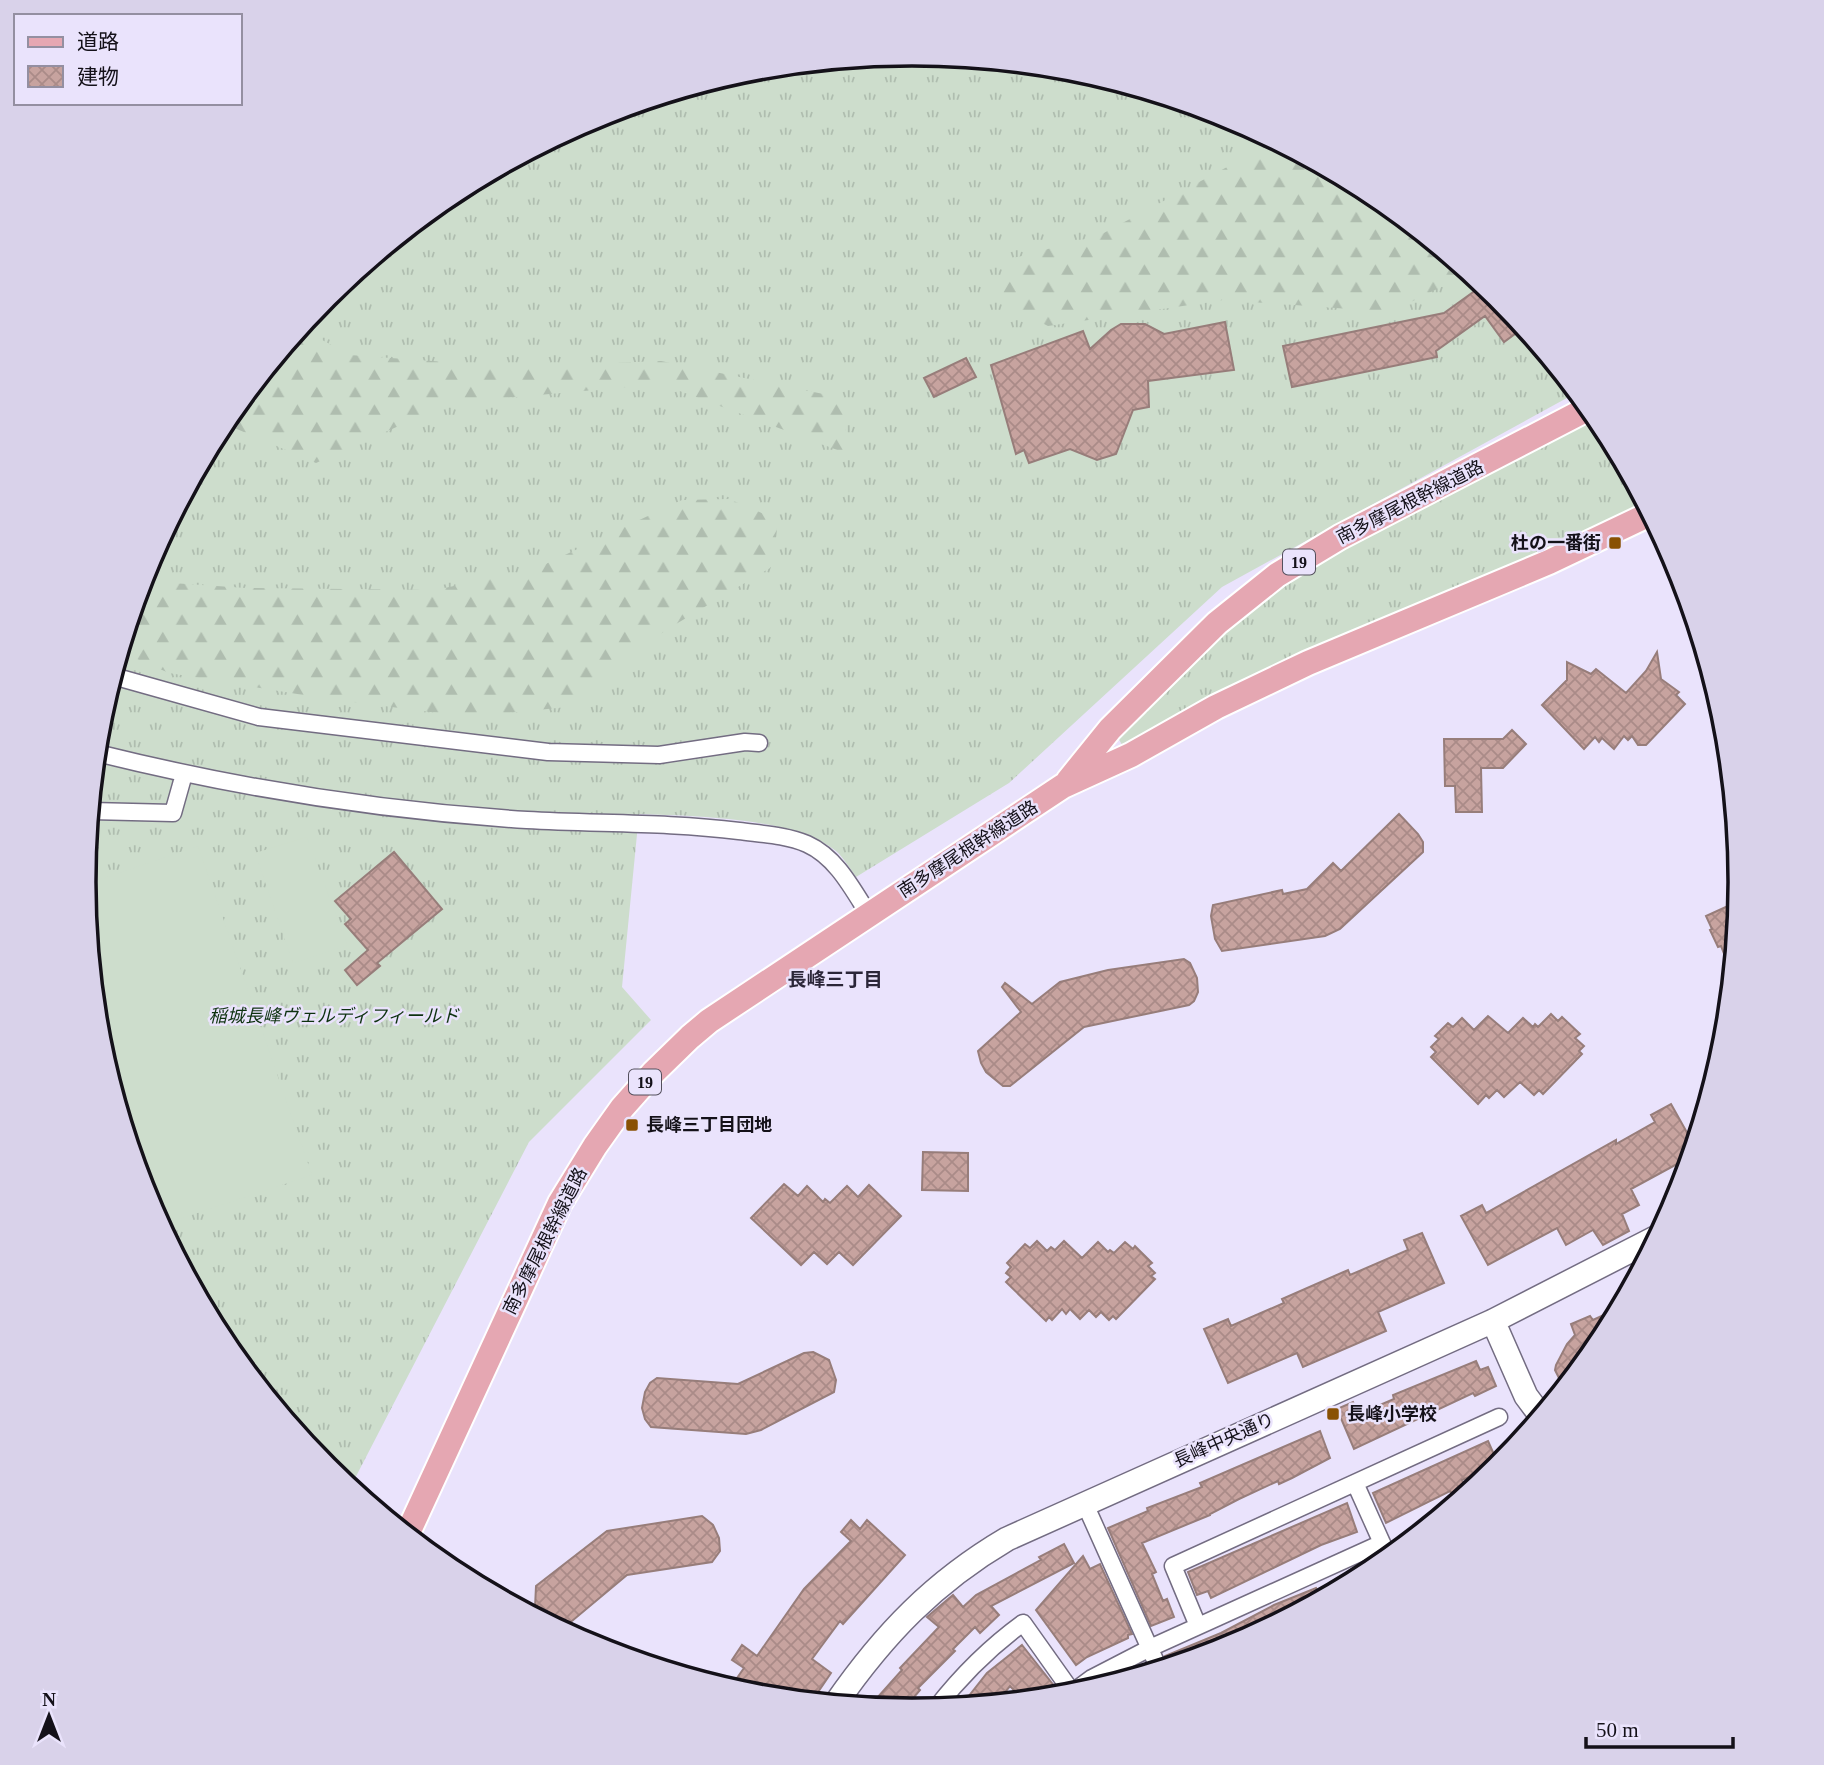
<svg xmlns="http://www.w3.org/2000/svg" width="1824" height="1765" font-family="'Times New Roman','Noto Sans JP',serif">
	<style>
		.grass { fill: url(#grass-tufts) }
		.forest { fill: url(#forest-firs) }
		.garden { fill: #cdddcc }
		.building { fill: url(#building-cross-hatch); stroke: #977d7a; stroke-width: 2 }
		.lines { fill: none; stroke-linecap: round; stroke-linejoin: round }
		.street-casing { stroke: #736c82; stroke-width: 19 }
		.secondary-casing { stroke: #736c82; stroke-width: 26 }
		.primary-casing { stroke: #fff; stroke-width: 28 }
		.street { stroke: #fff; stroke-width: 16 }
		.secondary { stroke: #fff; stroke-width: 23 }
		.primary { stroke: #e5a7b2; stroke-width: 24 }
		.poi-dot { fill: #895103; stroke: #eae3fc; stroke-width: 2.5 }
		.labels { text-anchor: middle; stroke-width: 5; stroke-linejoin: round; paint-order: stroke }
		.shield { fill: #eae3fc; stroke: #54505d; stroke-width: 2 }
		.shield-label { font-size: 16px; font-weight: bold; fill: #141119 }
		.street-label { font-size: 18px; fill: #141119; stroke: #eae3fc }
		.poi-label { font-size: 18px; font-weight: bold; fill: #141119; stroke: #eae3fc; text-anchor: start }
		.park-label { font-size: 18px; font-style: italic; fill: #0d320f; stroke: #eae3fc }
		.neighbourhood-label { font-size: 19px; font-weight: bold; fill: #2b2638; stroke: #eae3fc }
		.rim { fill: none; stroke: #141119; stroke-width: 3.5 }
	</style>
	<defs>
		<pattern id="grass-tufts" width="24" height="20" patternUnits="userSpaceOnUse" patternTransform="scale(1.75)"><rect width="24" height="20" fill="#cdddcc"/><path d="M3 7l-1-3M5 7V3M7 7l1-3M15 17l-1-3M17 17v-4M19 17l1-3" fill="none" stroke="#afbdaf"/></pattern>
		<pattern id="forest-firs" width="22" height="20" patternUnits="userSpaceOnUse" patternTransform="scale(1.75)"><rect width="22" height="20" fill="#cdddcc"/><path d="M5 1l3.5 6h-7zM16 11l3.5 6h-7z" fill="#afbdaf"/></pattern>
		<pattern id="building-cross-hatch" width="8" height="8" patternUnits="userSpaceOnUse" patternTransform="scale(1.75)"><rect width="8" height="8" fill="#c7a39f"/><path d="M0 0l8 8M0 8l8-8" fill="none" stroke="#aa8b88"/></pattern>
	</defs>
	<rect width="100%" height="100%" fill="#eae3fc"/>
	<path class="grass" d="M912 54 1074 70 1229 117 1372 194 1498 297 1576 393 1222 587 1009 783 856 877C850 869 844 858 836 851 792 817 694 816 639 814L622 987 651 1020 529 1142 350 1488 326 1468 223 1342 147 1199 100 1044 84 882 100 721 147 565 224 422 327 297 452 194 595 117 751 70Z
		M1595 415 1645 505 1125 750 1117 736 1205 649 1261 599 1329 554Z"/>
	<path class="forest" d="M1274 142 1372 194 1469 273 1391 312 1223 300 1048 326 999 301 1007 260 1100 235Z
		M300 328 350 355 513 367 661 361 843 398 848 454 661 384 450 403 316 463 223 423Z
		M729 499 778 520 775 547 770 568 666 630 567 707 469 717 322 698 169 673 130 656H119L142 581 246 588 435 590 535 569 682 500Z"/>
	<path class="garden" d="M307 837 347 945 293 963 255 853Z
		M198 846 312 1175 161 1225 147 1199 100 1044 84 885Z"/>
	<path class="building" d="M1483 285 1498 297 1523 328 1504 342 1485 316 1436 351 1437 357 1292 387 1283 346 1444 313Z
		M1225 322 1234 370 1148 381 1149 407 1133 410 1116 454 1097 460 1070 449 1029 463 1024 450 1016 454 991 365 1083 331 1090 349 1111 330 1121 324H1145L1164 334Z
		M966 358 976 377 934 397 924 378Z
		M1657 652 1661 679 1679 692 1676 695 1685 704 1646 745H1638L1632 736 1628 740 1624 736 1614 749 1602 738 1599 742 1595 737 1584 749 1542 705 1567 680V662L1591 674 1596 669 1626 693 1646 671Z
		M1512 730 1526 744 1503 768H1481L1482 812H1456L1455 786H1445L1444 739H1503Z
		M1399 814 1418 834 1423 842V852L1340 929 1325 936 1222 951 1215 939 1211 916 1213 905 1282 890 1283 894 1307 889 1333 863 1341 871Z
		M394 852 442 909 377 963 380 966 357 985 345 970 368 950 345 924 351 919 335 901Z
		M1739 901 1735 936 1731 972 1721 946 1718 947 1710 930 1712 929 1706 916Z
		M1184 959 1190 963 1197 978 1198 992 1194 1001 1189 1005 1084 1027 1010 1086H1003L986 1072 981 1063 978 1051 1021 1012 1002 987 1005 983 1032 1004 1060 982 1108 970Z
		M1551 1014 1558 1021 1562 1017 1580 1034 1575 1038 1584 1046 1579 1051 1582 1054 1543 1094 1539 1090 1534 1095 1520 1082 1504 1097 1497 1090 1489 1098 1486 1095 1478 1104 1431 1057 1436 1052 1431 1047 1439 1039 1435 1036 1448 1023 1453 1027 1462 1018 1474 1030 1488 1016 1508 1033 1523 1018 1533 1027 1535 1024 1538 1027Z
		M1671 1104 1694 1145 1690 1157 1631 1189 1639 1205 1622 1214 1629 1231 1603 1245 1593 1230 1566 1245 1557 1228 1488 1265 1461 1216 1482 1205 1486 1213 1616 1140V1144L1655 1122 1651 1115Z
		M923 1152 968 1153V1191L922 1190Z
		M784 1184 798 1196 807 1186 823 1202 825 1199 830 1203 847 1186 858 1197 869 1185 901 1216 853 1265 839 1252 827 1264 814 1252 801 1265 751 1218Z
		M1422 1233 1444 1283 1378 1312 1386 1331 1303 1367 1297 1353 1228 1383 1204 1329 1228 1319 1231 1326 1284 1303 1282 1299 1348 1270 1350 1275 1408 1250 1404 1240Z
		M1037 1241 1047 1251 1051 1247 1055 1250 1064 1241 1082 1258 1098 1242 1108 1252 1110 1250 1114 1253 1125 1242 1133 1249 1135 1246 1152 1263 1148 1266 1155 1273 1151 1276 1155 1279 1116 1319 1113 1316 1109 1320 1101 1312 1096 1317 1089 1310 1080 1319 1070 1309 1066 1314 1062 1309 1052 1320 1049 1317 1046 1321 1006 1282 1011 1277 1006 1273 1011 1267 1007 1263 1025 1244 1030 1248Z
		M1619 1308 1600 1343 1564 1388 1555 1370 1556 1365 1567 1344 1575 1335 1571 1324 1590 1316 1593 1320Z
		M813 1352 829 1360 836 1380 834 1392 761 1430 746 1434 651 1427 645 1419 642 1408 645 1392 650 1383 657 1378 738 1384 804 1353Z
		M1476 1361 1480 1370 1488 1367 1496 1386 1475 1396 1473 1393 1354 1449 1337 1409 1353 1402 1359 1414 1394 1399 1393 1395Z
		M1320 1431 1330 1458 1292 1478 1279 1484 1278 1481 1239 1499 1210 1514V1515L1142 1543 1156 1572 1152 1574 1163 1601 1167 1599 1174 1617 1151 1626 1108 1528 1148 1511 1147 1508 1202 1487 1200 1483Z
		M1488 1441 1496 1459 1487 1462V1467L1478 1470V1473L1462 1480 1465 1487 1451 1493 1450 1491 1386 1523 1373 1493Z
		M1347 1503 1357 1532 1321 1545 1211 1598 1208 1591 1197 1595 1188 1572Z
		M702 1516 713 1525 719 1538 720 1551 712 1562 627 1575 572 1621 560 1627 543 1618 535 1608 536 1586 607 1531Z
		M851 1520 860 1529 867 1520 905 1555 843 1624 840 1621 812 1659 831 1673 812 1701 804 1700 789 1691 785 1698 762 1696 737 1678 744 1668 732 1660 742 1645 757 1656 804 1589 851 1541 841 1532Z
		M1064 1544 1074 1563 991 1606 999 1615 980 1633 975 1627 953 1649 955 1651 918 1688 920 1690 903 1710 869 1707 902 1670 900 1668 939 1627 927 1617 953 1595 963 1607 976 1595 1041 1560 1039 1557Z
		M1083 1556 1090 1569 1100 1564 1132 1634 1128 1635V1638L1087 1657 1076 1665 1036 1610Z
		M1316 1588 1321 1598 1229 1648 1169 1666 1165 1656 1221 1633 1274 1605Z
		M1022 1645 1059 1692V1696L1023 1700 1010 1686 997 1702 961 1706 987 1673Z"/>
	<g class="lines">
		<defs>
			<path id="street" d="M113 676 259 717 548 752 659 755 745 742 759 743
				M97 753C238 788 381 811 527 820 598 824 668 822 739 831 761 834 786 835 807 844 836 857 852 888 869 915
				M91 811 173 813 184 774
				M1355 1483 1382 1543
				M1085 1504 1159 1669
				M1198 1626 1173 1566 1499 1417
				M1069 1695 1092 1678 1150 1648 1382 1543 1389 1558
				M936 1708C961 1676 990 1647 1023 1623L1072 1692"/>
			<path id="secondary" d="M1493 1321 1526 1396 1541 1416
				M836 1703C884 1634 934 1582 1007 1539L1493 1321 1657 1237"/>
			<path id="primary" d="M1068 781 1110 729 1217 623 1277 575 1340 537 1589 408
				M407 1535 560 1203 595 1146 622 1108 654 1072 690 1037 709 1021 1063 786 1131 755 1216 707 1308 663 1549 562 1650 514"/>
		</defs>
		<use href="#street" class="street-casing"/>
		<use href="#secondary" class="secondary-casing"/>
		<use href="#primary" class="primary-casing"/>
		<use href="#street" class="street"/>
		<use href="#secondary" class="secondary"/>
		<use href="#primary" class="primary"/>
	</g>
	<g class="poi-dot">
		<rect x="1608" y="536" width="14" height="14" rx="3.5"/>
		<rect x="625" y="1118" width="14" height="14" rx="3.5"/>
		<rect x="1326" y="1407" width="14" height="14" rx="3.5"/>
	</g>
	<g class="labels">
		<g class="shield">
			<rect x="1283" y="549.5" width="32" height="25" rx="5"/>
			<rect x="629" y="1069.5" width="32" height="25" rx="5"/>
		</g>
		<g class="shield-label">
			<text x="1299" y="568">19</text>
			<text x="645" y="1088">19</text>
		</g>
		<g class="street-label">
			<text transform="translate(1410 502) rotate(-27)" y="6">南多摩尾根幹線道路</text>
			<text transform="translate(968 849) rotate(-33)" y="6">南多摩尾根幹線道路</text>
			<text transform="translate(545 1241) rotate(-63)" y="6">南多摩尾根幹線道路</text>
			<text transform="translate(1224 1440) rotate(-24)" y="6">長峰中央通り</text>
		</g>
		<g class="poi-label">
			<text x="1601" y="549" text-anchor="end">杜の一番街</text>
			<text x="646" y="1131">長峰三丁目団地</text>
			<text x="1347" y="1420">長峰小学校</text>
		</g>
		<g class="park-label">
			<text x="334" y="1022">稲城長峰ヴェルディフィールド</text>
		</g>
		<g class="neighbourhood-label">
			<text x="835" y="986">長峰三丁目</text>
		</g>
	</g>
	<path d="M0 0H1824V1765H0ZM96 882a816 816 0 1 1 1632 0a816 816 0 1 1-1632 0Z" fill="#d9d2ea" fill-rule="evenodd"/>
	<path class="rim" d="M96 882a816 816 0 1 1 1632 0a816 816 0 1 1-1632 0Z"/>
	<rect x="14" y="14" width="228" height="91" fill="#eae3fc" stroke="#948fa1" stroke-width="2"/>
	<rect x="28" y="37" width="35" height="10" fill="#e5a7b2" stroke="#948fa1" stroke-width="2"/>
	<text x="77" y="49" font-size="21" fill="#141119">道路</text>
	<rect x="28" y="66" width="35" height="21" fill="url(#building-cross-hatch)" stroke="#948fa1" stroke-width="2"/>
	<text x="77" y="84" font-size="21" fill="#141119">建物</text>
	<g transform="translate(49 1716)" stroke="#eae3fc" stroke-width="5" paint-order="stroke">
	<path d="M0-5L12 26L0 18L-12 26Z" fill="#141119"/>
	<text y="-10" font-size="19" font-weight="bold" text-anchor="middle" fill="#141119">N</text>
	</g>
	<path d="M1586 1737v10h147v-10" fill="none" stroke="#141119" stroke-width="3.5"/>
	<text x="1596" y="1737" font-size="21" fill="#141119" stroke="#eae3fc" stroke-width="5" paint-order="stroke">50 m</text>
</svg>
